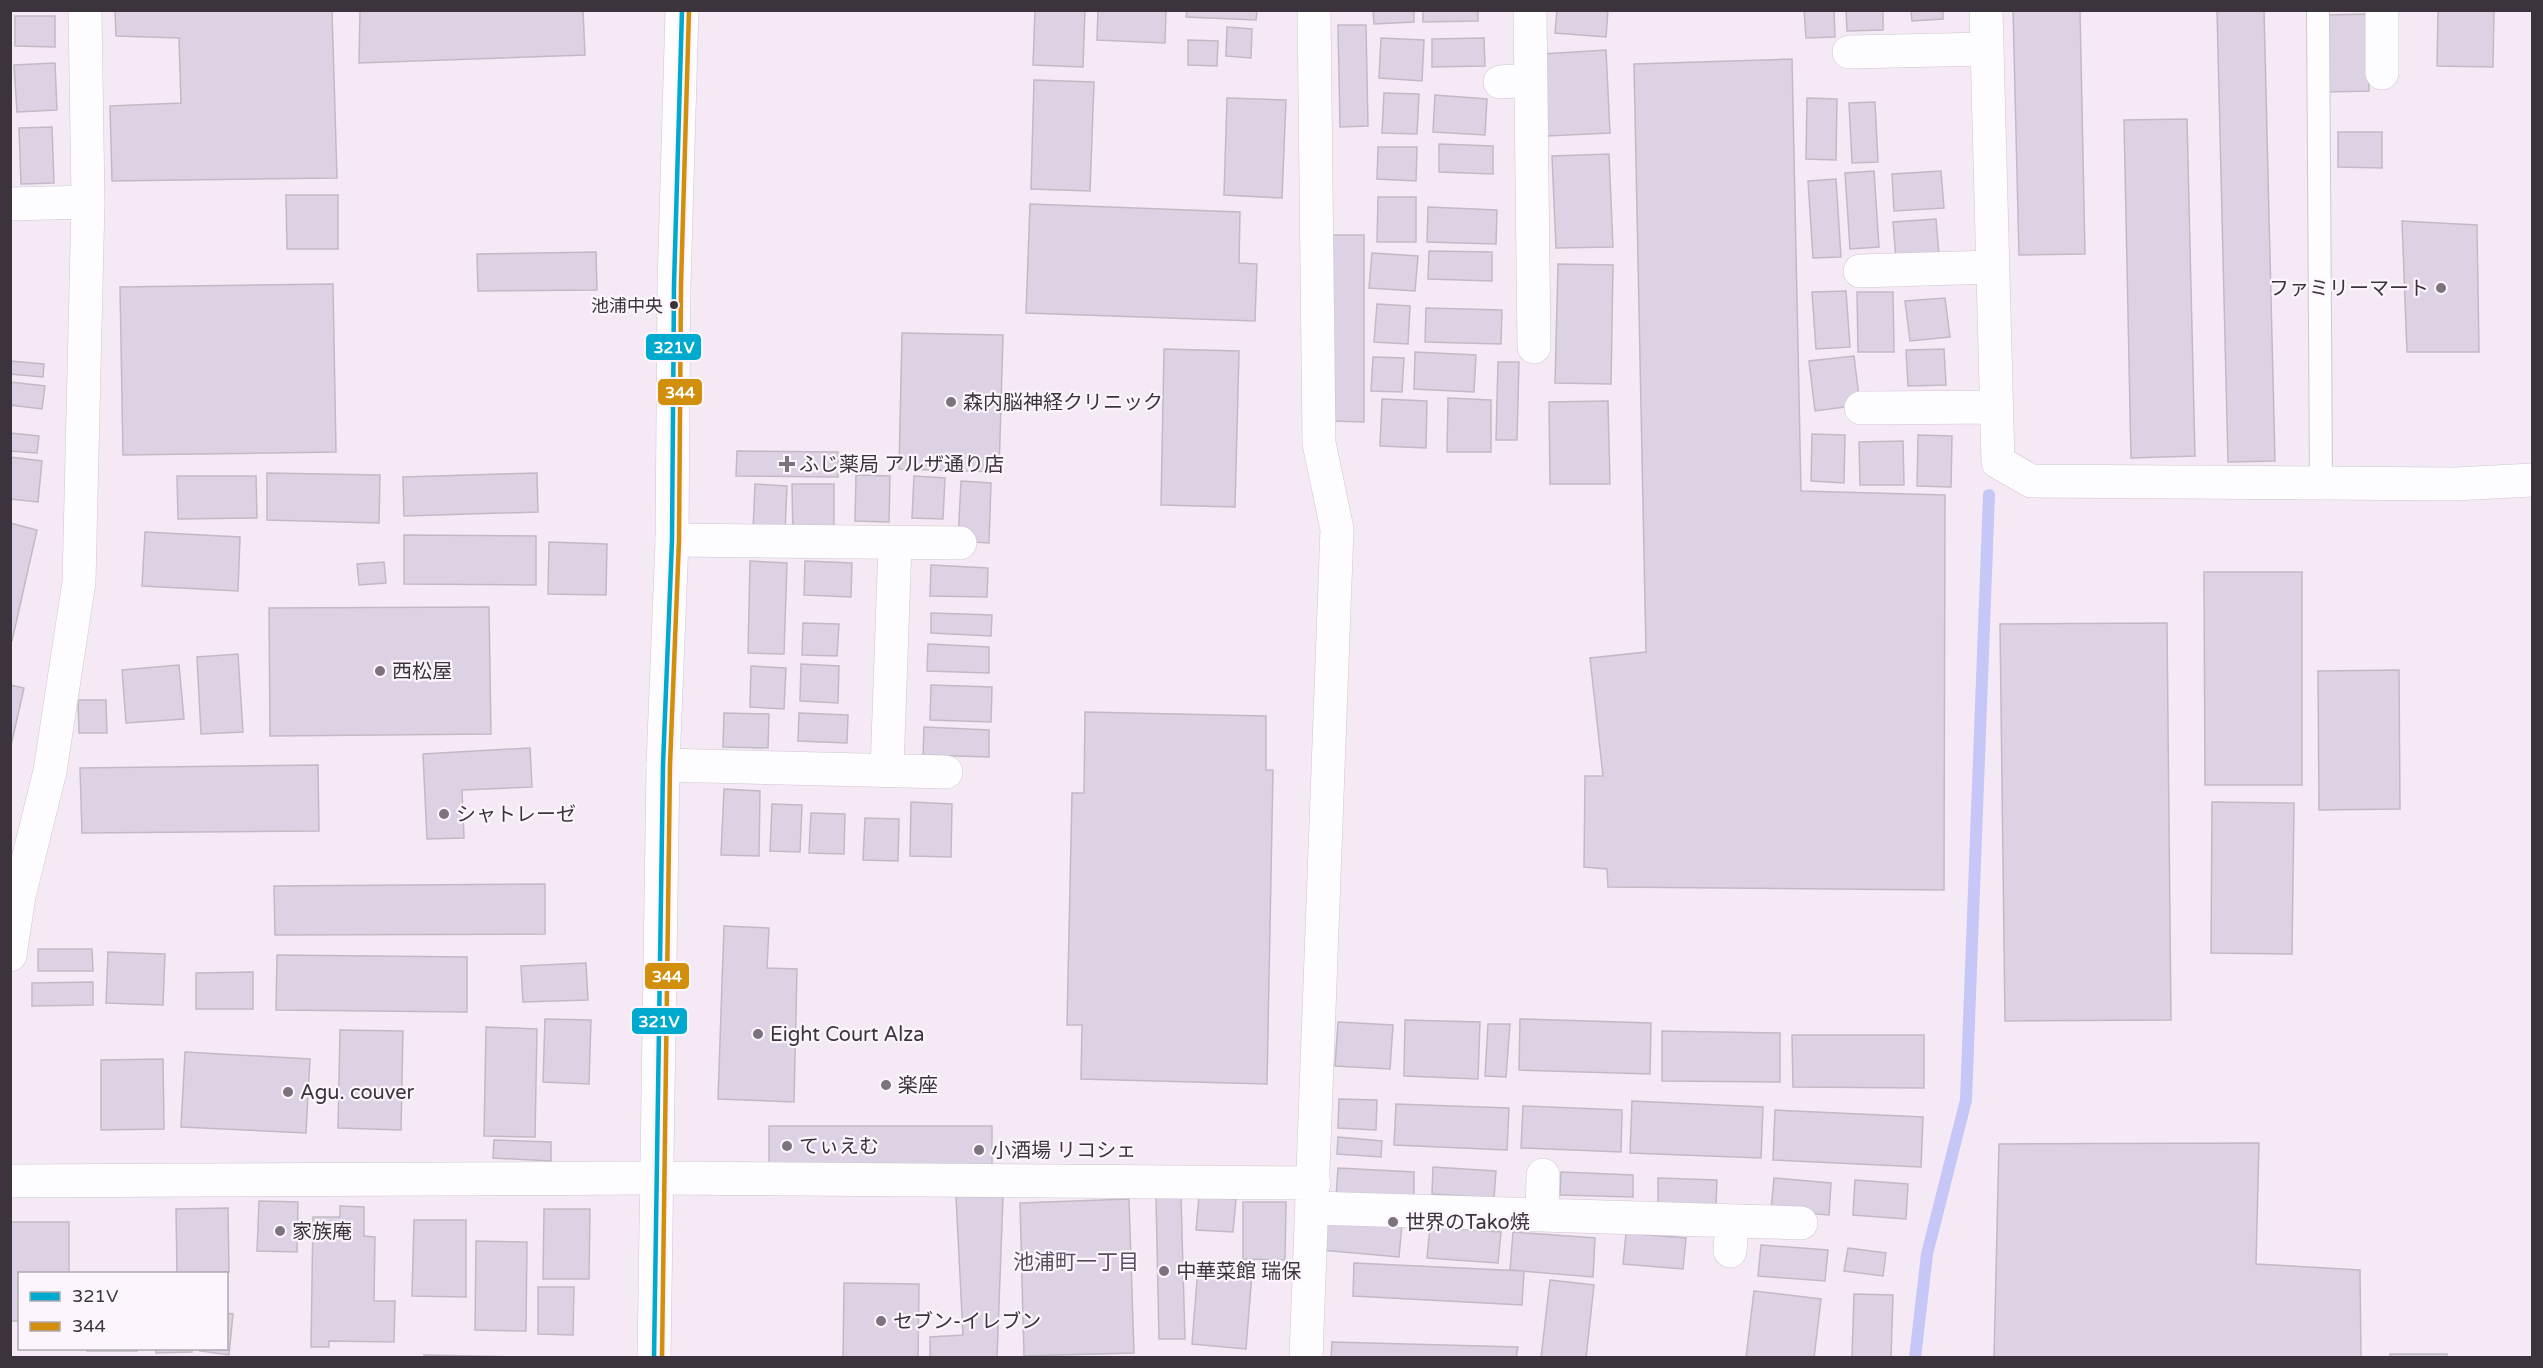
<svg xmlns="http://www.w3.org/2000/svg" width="2543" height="1368" font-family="'Varela Round','Noto Sans JP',sans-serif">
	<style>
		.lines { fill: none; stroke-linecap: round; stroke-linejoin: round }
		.stream { stroke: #c6c7f7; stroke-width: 12 }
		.building { fill: #dcd2e3; stroke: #c1bac4; stroke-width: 1.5 }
		.lane-casing { stroke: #cfc6d0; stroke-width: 24 }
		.street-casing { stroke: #cfc6d0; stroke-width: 34 }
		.secondary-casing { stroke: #cfc6d0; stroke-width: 34 }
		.lane { stroke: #fdfcfe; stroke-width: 22 }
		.street { stroke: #fdfcfe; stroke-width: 33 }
		.secondary { stroke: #fdfcfe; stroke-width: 33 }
		.bus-1-casing { stroke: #fdf5fe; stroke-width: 9 }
		.bus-2-casing { stroke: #fdf5fe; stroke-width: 9 }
		.bus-1 { stroke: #00a9ce; stroke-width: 4.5 }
		.bus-2 { stroke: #d18f0c; stroke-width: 4.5 }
		.poi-dot { fill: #7c737d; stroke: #fdf5fe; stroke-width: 2 }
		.bus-dot { fill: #3b343d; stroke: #fdf5fe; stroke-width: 2 }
		.labels { text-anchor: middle; stroke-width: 4.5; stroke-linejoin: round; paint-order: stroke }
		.bus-label { font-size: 18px; fill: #3b343d; stroke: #fdf5fe; text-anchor: end }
		.poi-label { font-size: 20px; fill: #3b343d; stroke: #fdf5fe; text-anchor: start }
		.neighbourhood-label { font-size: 21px; fill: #5c4c5f; stroke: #fdf5fe }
		.line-badge { stroke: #fdf5fe; stroke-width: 2 }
		.badge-label { font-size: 16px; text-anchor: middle; font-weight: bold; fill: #fff }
	</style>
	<rect width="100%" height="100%" fill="#f4e9f5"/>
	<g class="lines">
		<path class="stream" d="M1915 1358 1927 1254 1966 1100 1989 495"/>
	</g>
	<path class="building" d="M115 10H332L337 178 112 181 110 106 181 103 179 38 116 36Z
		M360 10H583L585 55 359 63Z
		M1035 10H1085L1083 67 1033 65Z
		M1098 10H1166L1165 43 1097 40Z
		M1187 10H1257L1256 20 1186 17Z
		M1373 10H1414V22L1374 24Z
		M1423 10H1478V21L1423 22Z
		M1557 10H1608L1606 37 1555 33Z
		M1804 10H1834L1835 37 1806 38Z
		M1846 10H1883V30L1847 31Z
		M1911 10H1943V19L1912 21Z
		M2013 10H2080L2085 254 2019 255Z
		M2217 10H2264L2275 461 2228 462Z
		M2438 10H2494L2493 67 2437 66Z
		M2367 14 2369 91 2328 92 2326 15Z
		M15 16H55V47L15 46Z
		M1338 25H1366L1368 126 1340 127Z
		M1227 27 1252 29 1251 58 1226 56Z
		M1381 38 1424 40 1422 81 1379 78Z
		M1484 38 1485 66 1432 67V39Z
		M1188 40 1218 41 1217 66 1188 65Z
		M1606 50 1610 133 1547 136 1542 54Z
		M1792 59 1801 491 1945 495 1944 890 1608 887 1607 869 1584 867 1585 776H1603L1590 658 1646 652 1634 64Z
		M55 63 57 110 17 112 14 65Z
		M1034 80 1094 82 1090 191 1031 189Z
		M1384 93 1419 94 1417 134 1382 133Z
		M1435 95 1487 99 1485 135 1433 132Z
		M1227 98 1286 100 1282 198 1224 195Z
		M1807 98 1837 99 1836 160 1806 159Z
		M1875 102 1878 162 1852 163 1849 103Z
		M2187 119 2195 456 2131 458 2124 120Z
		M52 127 54 183 21 184 19 128Z
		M2338 132H2382V168L2338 167Z
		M1439 144 1493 146V174L1439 172Z
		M1378 147H1417L1416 181 1377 179Z
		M1609 154 1613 247 1556 248 1552 156Z
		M1874 171 1879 247 1850 249 1845 173Z
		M1941 171 1944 208 1894 211 1892 174Z
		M1836 179 1841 257 1813 258 1808 181Z
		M286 195H338V249H287Z
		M1378 197H1416V242H1377Z
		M1030 204 1240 212 1239 263 1257 264 1255 321 1026 313Z
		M1428 207 1497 210 1496 244 1427 242Z
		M1936 219 1939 256 1896 260 1893 222Z
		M2402 221 2477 225 2479 352H2407Z
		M1331 235H1364V422L1331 421Z
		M1429 251 1492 252V281L1428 279Z
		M596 252 597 290 478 291 477 254Z
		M1372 253 1418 256 1415 291 1369 288Z
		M1558 264 1613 265 1611 384 1555 383Z
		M333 284 336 452 123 455 120 287Z
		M1846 291 1850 347 1816 349 1812 292Z
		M1857 292H1893L1894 352H1858Z
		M1945 298 1950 337 1910 341 1905 301Z
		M1377 304 1410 306 1408 344 1374 342Z
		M1426 308 1502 310 1501 344 1425 342Z
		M902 333 1003 335 999 472 899 469Z
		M1164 349 1239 351 1235 507 1161 505Z
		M1944 349 1946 385 1908 386 1906 350Z
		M1415 352 1476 355 1474 392 1414 389Z
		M1854 356 1860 405 1815 411 1809 361Z
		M1373 357 1404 358 1402 392 1371 391Z
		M10 361 44 364 43 377 10 374Z
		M1498 362H1519L1517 440H1496Z
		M10 382 45 386 42 409 10 405Z
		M1448 398 1491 400V452H1447Z
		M1382 399 1427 401 1426 448 1380 446Z
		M1608 401 1610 484H1550L1549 402Z
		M10 433 39 436 37 453 10 451Z
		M1812 434 1845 435 1844 483 1811 481Z
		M1918 435 1952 436 1951 487 1917 486Z
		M1903 441 1904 485H1860L1859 442Z
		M737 451 838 452V477L736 476Z
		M10 457 42 461 38 502 10 499Z
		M267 473 380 475 379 523 267 520Z
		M537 473 538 512 404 516 403 477Z
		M856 475 890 476 889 522 855 521Z
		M177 476H256L257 518 178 519Z
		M914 476 945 478 943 519 912 518Z
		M961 481 991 483 989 543 958 541Z
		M755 484 787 486 785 532 753 530Z
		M792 484H834V538L793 539Z
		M10 523 37 530 12 641H10Z
		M145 532 240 537 238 591 142 586Z
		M404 535 536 536V585L404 584Z
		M549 542 607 544 606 595 548 594Z
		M750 561 787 563 784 654 748 653Z
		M805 561 852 563 851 597 804 595Z
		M384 562 386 583 359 585 357 564Z
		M931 565 988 568 987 597 930 596Z
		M2204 572H2302V785H2205Z
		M489 607 491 734 270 736 269 608Z
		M931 613 992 615 991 636 931 633Z
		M803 623 839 624 837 656 802 655Z
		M2167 623 2171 1020 2005 1021 2000 624Z
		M928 644 989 647V673L927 671Z
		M238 654 243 732 201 734 197 657Z
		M801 664 839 666 838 703 800 701Z
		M179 665 184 719 126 723 122 670Z
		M751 666 786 668 784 709 750 707Z
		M2399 670 2400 809 2319 810 2318 671Z
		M10 685 24 688 10 750Z
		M931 685 992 687 991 722 930 720Z
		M78 700H106L107 733H79Z
		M1085 712 1266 716V770H1273L1267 1084 1081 1079 1082 1025H1067L1072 793H1084Z
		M724 713 769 714 768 748 723 747Z
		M799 713 848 715 847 743 798 741Z
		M924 727 989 730V757L923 755Z
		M530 748 532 787 462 790 464 838 427 839 423 754Z
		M318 765 319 831 82 833 80 768Z
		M724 789 760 791 759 856 721 855Z
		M911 802 952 804 951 857 910 856Z
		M2212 802 2294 803 2292 954 2211 953Z
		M772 804 802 805 800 852 770 851Z
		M811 813 845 814 844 854 809 853Z
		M865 818 899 819 898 861 863 860Z
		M545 884V934L275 935 274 886Z
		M724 926 769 928 767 968 797 969 794 1102 718 1099Z
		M38 949H92L93 971H38Z
		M108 952 165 954 163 1005 106 1003Z
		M277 955 467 957V1012L276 1010Z
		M586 963 588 1000 523 1002 521 966Z
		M253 972V1009H196V973Z
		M93 982V1005L32 1006V983Z
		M545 1019 591 1020 589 1084 543 1082Z
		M1520 1019 1651 1023 1650 1074 1519 1070Z
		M1405 1020 1480 1022 1478 1079 1404 1076Z
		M1338 1022 1393 1025 1390 1069 1335 1066Z
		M1488 1024H1510L1506 1077 1485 1076Z
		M486 1027 537 1029 535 1137 484 1136Z
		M340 1030 403 1031 401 1130 338 1128Z
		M1662 1031 1780 1033V1082L1662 1081Z
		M1792 1035H1924V1088L1793 1087Z
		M185 1052 310 1059 306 1133 181 1127Z
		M163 1059 164 1129 101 1130V1060Z
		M1339 1099 1377 1100 1376 1130 1338 1128Z
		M1632 1101 1763 1107 1761 1158 1630 1153Z
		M1396 1104 1509 1108 1507 1150 1394 1145Z
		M1523 1106 1622 1110 1621 1152 1521 1148Z
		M1775 1110 1923 1117 1921 1167 1773 1160Z
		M769 1126H992V1166H769Z
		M1338 1137 1382 1141 1381 1157 1337 1154Z
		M494 1140 551 1142V1161L493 1158Z
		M2259 1143 2256 1264 2360 1270 2361 1358H1994L1999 1144Z
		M1433 1167 1496 1171 1494 1198 1432 1194Z
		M1338 1168 1414 1172V1201L1336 1198Z
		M1561 1172 1633 1175V1197L1560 1195Z
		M1658 1178 1717 1180 1716 1206 1658 1205Z
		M1774 1178 1831 1183 1829 1215 1771 1210Z
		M1855 1180 1908 1184 1906 1219 1853 1215Z
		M956 1196 1003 1197 997 1358H930V1337L963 1335Z
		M1199 1196 1236 1199 1233 1232 1196 1230Z
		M1156 1197H1181L1185 1339H1159Z
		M1129 1199 1134 1353 1024 1356 1020 1203Z
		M259 1201 298 1202 297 1252 257 1251Z
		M1243 1202H1286L1285 1260 1243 1259Z
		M340 1206 364 1207V1236L375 1237 374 1301H395L394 1342 329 1341V1347H311L313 1217H340Z
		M228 1208 229 1272 177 1273 176 1209Z
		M544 1209H590L589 1279H543Z
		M1324 1218 1402 1224 1399 1257 1321 1250Z
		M414 1220H466V1297L412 1296Z
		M10 1222H69V1274H20V1321H10Z
		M1430 1227 1501 1232 1498 1263 1427 1258Z
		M1513 1232 1595 1238 1593 1277 1510 1270Z
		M1626 1233 1686 1238 1683 1269 1623 1264Z
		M476 1241 527 1242 526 1331 475 1330Z
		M1761 1245 1828 1250 1825 1281 1758 1276Z
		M1848 1248 1886 1253 1883 1276 1844 1271Z
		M1354 1263 1524 1271 1522 1305 1353 1296Z
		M1198 1268 1252 1273 1246 1349 1192 1344Z
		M1550 1280 1594 1285 1586 1358H1541Z
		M844 1283 919 1284 918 1358H843Z
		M538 1287H574L573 1335 538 1334Z
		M1754 1291 1821 1299 1814 1358H1746Z
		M1854 1294 1893 1295 1891 1358H1852Z
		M226 1313 233 1314 229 1355 200 1351 201 1348H226Z
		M1332 1342 1518 1347 1516 1358H1331Z
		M87 1348H137V1351H87Z
		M156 1348H192V1352L156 1353Z
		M2390 1354H2447V1358H2390Z
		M424 1355 521 1357V1358H424Z"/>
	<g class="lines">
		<defs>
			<path id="lane" d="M2318 10 2321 482"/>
			<path id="street" d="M1530 10 1534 347
				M1986 10 1998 462 2031 481 2455 484 2532 480
				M2382 10V73
				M1849 52 1987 49
				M1500 82 1531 80
				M10 204 88 202
				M1860 271 1992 267
				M1861 408 1996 407
				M672 540 960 543
				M663 765 946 772
				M887 770 895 544
				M10 955 19 896 50 771 79 582 88 202 85 10
				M10 1181 656 1178 1314 1183
				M1314 1208 1801 1223
				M1542 1215 1543 1175
				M1730 1251 1732 1221
				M1306 1358 1337 529 1319 443 1314 10"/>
			<path id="secondary" d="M654 1358 663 765 672 540 674 285 682 10"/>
		</defs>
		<use href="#lane" class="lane-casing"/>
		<use href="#street" class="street-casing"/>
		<use href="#secondary" class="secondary-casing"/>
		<use href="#lane" class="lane"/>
		<use href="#street" class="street"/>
		<use href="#secondary" class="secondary"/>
		<defs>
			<path id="bus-1" d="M654 1358 663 765 672 540 674 285 682 10"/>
			<path id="bus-2" d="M662 1358 670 765 679 540 681 285 689 10"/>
		</defs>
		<use href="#bus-1" class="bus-1-casing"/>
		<use href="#bus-2" class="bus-2-casing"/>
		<use href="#bus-1" class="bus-1"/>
		<use href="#bus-2" class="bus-2"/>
	</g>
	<g class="poi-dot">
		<circle cx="2441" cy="288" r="6"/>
		<circle cx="951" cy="402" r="6"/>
		<path d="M784 455h6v6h6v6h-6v6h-6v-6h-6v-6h6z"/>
		<circle cx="380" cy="671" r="6"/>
		<circle cx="444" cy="814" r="6"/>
		<circle cx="758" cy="1034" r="6"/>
		<circle cx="886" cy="1085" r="6"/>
		<circle cx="288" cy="1092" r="6"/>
		<circle cx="787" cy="1146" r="6"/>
		<circle cx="979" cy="1150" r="6"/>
		<circle cx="1393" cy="1222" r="6"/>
		<circle cx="280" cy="1231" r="6"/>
		<circle cx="1164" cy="1271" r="6"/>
		<circle cx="881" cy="1321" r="6"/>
	</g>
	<circle class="bus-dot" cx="674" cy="305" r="5"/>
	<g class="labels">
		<g class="bus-label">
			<text x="663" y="312">池浦中央</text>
		</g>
		<g class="poi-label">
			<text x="2429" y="295" text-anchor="end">ファミリーマート</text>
			<text x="963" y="409">森内脳神経クリニック</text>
			<text x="799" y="471">ふじ薬局 アルザ通り店</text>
			<text x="392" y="678">西松屋</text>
			<text x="456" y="821">シャトレーゼ</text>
			<text x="770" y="1041">Eight Court Alza</text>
			<text x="898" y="1092">楽座</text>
			<text x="300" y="1099">Agu. couver</text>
			<text x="799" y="1153">てぃえむ</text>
			<text x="991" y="1157">小酒場 リコシェ</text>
			<text x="1405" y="1229">世界のTako焼</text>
			<text x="292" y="1238">家族庵</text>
			<text x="1176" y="1278">中華菜館 瑞保</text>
			<text x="893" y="1328">セブン-イレブン</text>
		</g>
		<g class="neighbourhood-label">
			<text x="1076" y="1269">池浦町一丁目</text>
		</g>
	</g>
	<g class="line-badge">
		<rect x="645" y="333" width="57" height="28" rx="6" fill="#00a9ce"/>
		<rect x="657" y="378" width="46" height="28" rx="6" fill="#d18f0c"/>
		<rect x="644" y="962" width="46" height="28" rx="6" fill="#d18f0c"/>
		<rect x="631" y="1007" width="57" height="28" rx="6" fill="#00a9ce"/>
	</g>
	<g class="badge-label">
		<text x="674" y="353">321V</text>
		<text x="680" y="398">344</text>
		<text x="667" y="982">344</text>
		<text x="659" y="1027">321V</text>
	</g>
	<rect width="2543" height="1368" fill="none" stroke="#3b343d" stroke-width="24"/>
	<rect x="18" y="1272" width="210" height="78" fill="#fdf5fe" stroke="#afa8b1" stroke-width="1.5"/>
	<rect x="30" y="1292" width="30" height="9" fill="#00a9ce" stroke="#afa8b1" stroke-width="1.5"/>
	<text x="72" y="1302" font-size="18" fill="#3b343d">321V</text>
	<rect x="30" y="1322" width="30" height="9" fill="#d18f0c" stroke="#afa8b1" stroke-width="1.5"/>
	<text x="72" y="1332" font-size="18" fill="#3b343d">344</text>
</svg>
